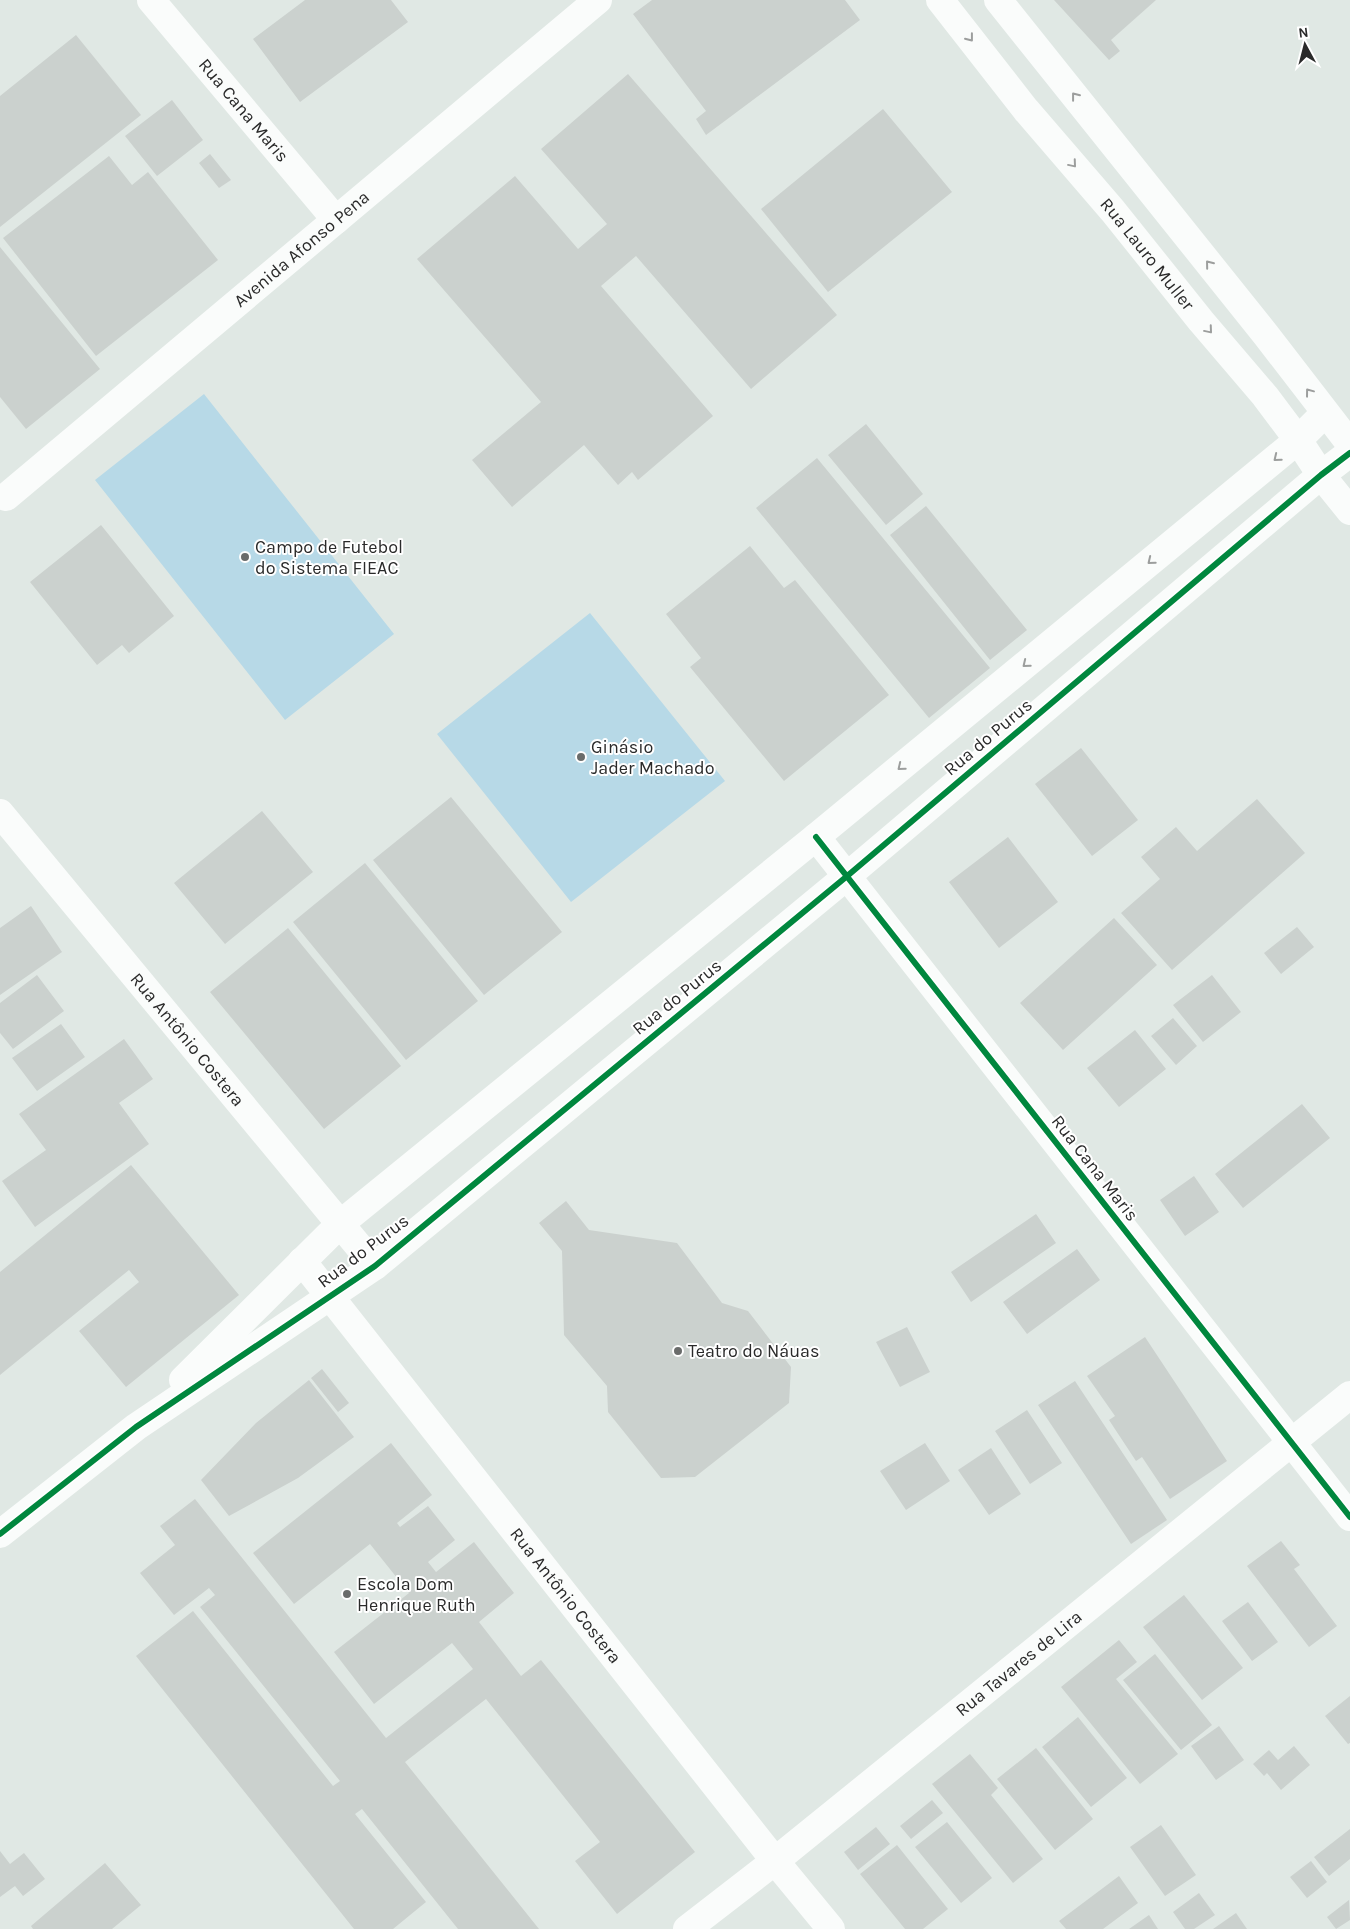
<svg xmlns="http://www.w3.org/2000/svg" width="1350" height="1929" font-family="Karla,sans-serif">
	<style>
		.pitch { fill: #b7d9e7 }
		.building { fill: #cbd1ce }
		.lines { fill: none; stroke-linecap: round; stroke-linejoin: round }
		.minor { stroke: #fafcfb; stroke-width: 28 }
		.cycleway-casing { stroke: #fff; stroke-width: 9 }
		.cycleway { stroke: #00873e; stroke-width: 6 }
		.oneway { stroke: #9c9e9d }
		.poi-dot { fill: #6a6c6b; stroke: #fff; stroke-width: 2 }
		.labels { text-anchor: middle; stroke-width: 4; stroke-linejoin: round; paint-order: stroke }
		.street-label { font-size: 18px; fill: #2a2a2a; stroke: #fff }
		.poi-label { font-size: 18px; fill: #2a2a2a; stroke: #fff; text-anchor: start }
	</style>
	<rect width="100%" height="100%" fill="#e0e8e4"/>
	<path class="pitch" d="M204 394 394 634 285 720 95 480Z
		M590 613 725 781 571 902 437 734Z"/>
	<path class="building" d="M305 0H391L408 22 300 102 253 39Z
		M652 0H845L860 20 706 135 696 119 706 111 633 14Z
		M1054 0H1156L1111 40 1120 51 1109 60Z
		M76 35 141 115 0 227V96Z
		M628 74 837 315 751 389 636 256 601 286 713 416 638 480 632 472 618 485 584 445 512 507 472 460 541 402 417 259 515 176 578 249 607 224 541 149Z
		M172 100 203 140 157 176 125 136Z
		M883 109 952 192 828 292 761 209Z
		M210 154 231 180 219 188 199 163Z
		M109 156 132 185 148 172 218 260 96 356 3 238Z
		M0 247 100 369 26 429 0 397Z
		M866 424 923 494 886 525 828 455Z
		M817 458 990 668 929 718 756 508Z
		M926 506 1027 630 990 660 890 535Z
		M101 525 174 616 129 653 122 645 97 665 30 582Z
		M750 546 784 588 795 580 889 695 784 781 690 667 701 658 666 614Z
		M1081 748 1138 820 1092 856 1035 784Z
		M451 797 562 932 484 995 373 860Z
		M1257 799 1305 853 1172 970 1121 913 1160 879 1141 857 1176 827 1197 851Z
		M262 811 313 872 225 944 174 883Z
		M1008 837 1058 902 999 948 949 882Z
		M365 863 478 1001 406 1060 293 922Z
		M31 906 62 952 0 995V928Z
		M1114 918 1157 965 1063 1050 1020 1003Z
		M1297 927 1314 947 1281 974 1264 953Z
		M288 928 401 1066 324 1129 210 992Z
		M37 975 64 1011 13 1049 0 1033V1003Z
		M1212 975 1241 1012 1203 1042 1173 1005Z
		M1173 1018 1197 1046 1176 1065 1151 1036Z
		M61 1024 85 1057 37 1091 12 1058Z
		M1135 1030 1166 1069 1119 1107 1087 1068Z
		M124 1039 153 1079 119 1103 149 1144 35 1227 2 1181 46 1150 19 1114Z
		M1302 1104 1330 1138 1243 1208 1215 1174Z
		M131 1165 239 1295 126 1387 79 1331 139 1282 129 1270 0 1375V1272Z
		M1194 1176 1219 1212 1185 1236 1160 1200Z
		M566 1201 589 1230 677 1243 722 1303 748 1311 791 1367 789 1403 695 1477 661 1478 608 1412 607 1386 564 1335 562 1251 539 1223Z
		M1036 1214 1056 1243 971 1302 951 1272Z
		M1077 1249 1100 1280 1027 1334 1003 1302Z
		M907 1327 930 1372 900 1387 876 1342Z
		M1145 1337 1227 1461 1170 1499 1142 1457 1136 1461 1109 1420 1115 1416 1087 1376Z
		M322 1369 349 1403 338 1412 311 1378Z
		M309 1380 354 1437 298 1478 229 1516 201 1480 256 1423Z
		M1075 1381 1167 1520 1131 1544 1038 1405Z
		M1027 1410 1062 1463 1030 1484 995 1431Z
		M391 1443 432 1495 397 1523 400 1527 428 1506 455 1540 428 1562 436 1572 474 1542 514 1593 479 1622 521 1676 541 1660 695 1852 617 1914 575 1861 600 1842 486 1699 405 1762 539 1929H458L362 1809 355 1814 426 1902 393 1929H354L136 1656 193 1611 333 1786 340 1781 200 1607 215 1595 209 1588 174 1615 140 1573 175 1545 160 1526 195 1499 386 1738 473 1669 452 1643 374 1704 334 1652 409 1593 370 1544 294 1604 253 1553Z
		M925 1443 950 1481 906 1510 880 1471Z
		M991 1448 1021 1494 989 1515 958 1470Z
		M1281 1541 1300 1565 1294 1569 1337 1626 1309 1647 1247 1566Z
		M1184 1595 1243 1668 1202 1700 1143 1627Z
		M1248 1602 1278 1642 1252 1661 1222 1621Z
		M1119 1640 1137 1662 1116 1679 1178 1754 1140 1784 1061 1687Z
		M1155 1654 1212 1725 1181 1750 1123 1680Z
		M1350 1696V1743L1348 1744 1325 1716Z
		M1078 1717 1127 1778 1091 1807 1042 1747Z
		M1219 1726 1244 1760 1216 1780 1191 1746Z
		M1294 1746 1310 1765 1281 1790 1267 1773 1264 1776 1253 1764 1269 1750 1278 1760Z
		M1036 1748 1093 1819 1055 1850 997 1779Z
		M970 1754 998 1788 991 1795 1043 1859 1013 1883 932 1784Z
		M932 1800 943 1813 911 1839 900 1826Z
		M947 1822 992 1878 961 1903 915 1847Z
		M1161 1825 1196 1875 1165 1896 1130 1847Z
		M876 1827 890 1844 858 1870 844 1852Z
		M1350 1829V1859L1329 1876 1314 1857Z
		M897 1845 948 1909 923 1929H905L860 1874Z
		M0 1851 10 1864 24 1853 45 1879 23 1896 15 1886 0 1897Z
		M1311 1861 1327 1882 1307 1898 1290 1877Z
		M105 1863 141 1905 112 1929H33L31 1926Z
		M1119 1876 1138 1903 1103 1929H1066L1059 1921Z
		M1199 1893 1215 1915 1194 1929H1185L1173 1912Z
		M1349 1900 1350 1920 1336 1929 1327 1917Z
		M1236 1913 1247 1929H1213Z
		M1149 1915 1158 1929H1129Z"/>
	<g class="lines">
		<g class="minor">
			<path id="s1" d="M151 0 336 220"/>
			<path id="s2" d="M940 0 1026 110 1113 211 1201 321 1265 396 1298 440 1321 475 1350 511"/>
			<path d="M998 0 1266 335 1350 444"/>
			<path id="s3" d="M6 497 598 0"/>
			<path id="s4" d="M0 813 375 1266"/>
			<path d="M816 837 1350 1517"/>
			<path id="s5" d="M302 1261 775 1861 831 1929"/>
			<path d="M183 1380 340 1224 816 837 1298 440 1325 413"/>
			<path d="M0 1534 136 1427 375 1266 846 877 1321 475 1350 453"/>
			<path id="s6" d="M687 1929 775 1861 1350 1395"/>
		</g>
		<defs>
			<path id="cycleway" d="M816 837 1350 1517
				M0 1534 136 1427 375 1266 846 877 1321 475 1350 453"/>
		</defs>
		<use href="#cycleway" class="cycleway-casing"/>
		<use href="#cycleway" class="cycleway"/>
	</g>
	<defs><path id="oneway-chevron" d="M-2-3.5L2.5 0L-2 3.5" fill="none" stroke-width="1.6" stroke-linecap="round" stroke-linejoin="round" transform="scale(1.25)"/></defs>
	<g class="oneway">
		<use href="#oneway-chevron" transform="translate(970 38) rotate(52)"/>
		<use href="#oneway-chevron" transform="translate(1075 96) rotate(-128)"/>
		<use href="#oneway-chevron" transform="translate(1073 164) rotate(50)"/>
		<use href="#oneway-chevron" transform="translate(1209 264) rotate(-129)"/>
		<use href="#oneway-chevron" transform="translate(1209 330) rotate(50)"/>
		<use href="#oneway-chevron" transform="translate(1309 392) rotate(-127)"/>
		<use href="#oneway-chevron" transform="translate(1277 458) rotate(141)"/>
		<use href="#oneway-chevron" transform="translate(1151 561) rotate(141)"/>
		<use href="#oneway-chevron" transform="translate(1026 664) rotate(141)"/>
		<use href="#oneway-chevron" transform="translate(901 767) rotate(141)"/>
	</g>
	<g class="poi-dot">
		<circle cx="245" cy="557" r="5"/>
		<circle cx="581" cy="757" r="5"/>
		<circle cx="678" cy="1351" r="5"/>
		<circle cx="347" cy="1594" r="5"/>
	</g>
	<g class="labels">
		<g class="street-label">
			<text dy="6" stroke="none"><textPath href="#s1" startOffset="144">Rua Cana Maris</textPath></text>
			<text dy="6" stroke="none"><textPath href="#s3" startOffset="386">Avenida Afonso Pena</textPath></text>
			<text dy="6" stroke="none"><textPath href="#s2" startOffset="328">Rua Lauro Muller</textPath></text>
			<text transform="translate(988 737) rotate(-40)" y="6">Rua do Purus</text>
			<text transform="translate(677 997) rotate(-39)" y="6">Rua do Purus</text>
			<text dy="6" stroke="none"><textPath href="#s4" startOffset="294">Rua Antônio Costera</textPath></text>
			<text transform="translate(1095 1168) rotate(52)" y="6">Rua Cana Maris</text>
			<text transform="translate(363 1251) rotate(-37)" y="6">Rua do Purus</text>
			<text dy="6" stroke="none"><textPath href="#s5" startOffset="426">Rua Antônio Costera</textPath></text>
			<text dy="6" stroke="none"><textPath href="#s6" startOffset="425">Rua Tavares de Lira</textPath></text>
		</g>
		<g class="poi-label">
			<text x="255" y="553">Campo de Futebol<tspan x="255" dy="21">do Sistema FIEAC</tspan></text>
			<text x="591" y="753">Ginásio<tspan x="591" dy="21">Jader Machado</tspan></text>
			<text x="688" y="1357">Teatro do Náuas</text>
			<text x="357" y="1590">Escola Dom<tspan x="357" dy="21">Henrique Ruth</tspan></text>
		</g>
	</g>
	<g transform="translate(1305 45) rotate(353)" stroke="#ffffff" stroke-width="4" paint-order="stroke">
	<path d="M0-4L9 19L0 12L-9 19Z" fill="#2a2a2a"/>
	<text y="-8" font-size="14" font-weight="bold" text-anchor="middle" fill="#2a2a2a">N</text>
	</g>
</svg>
